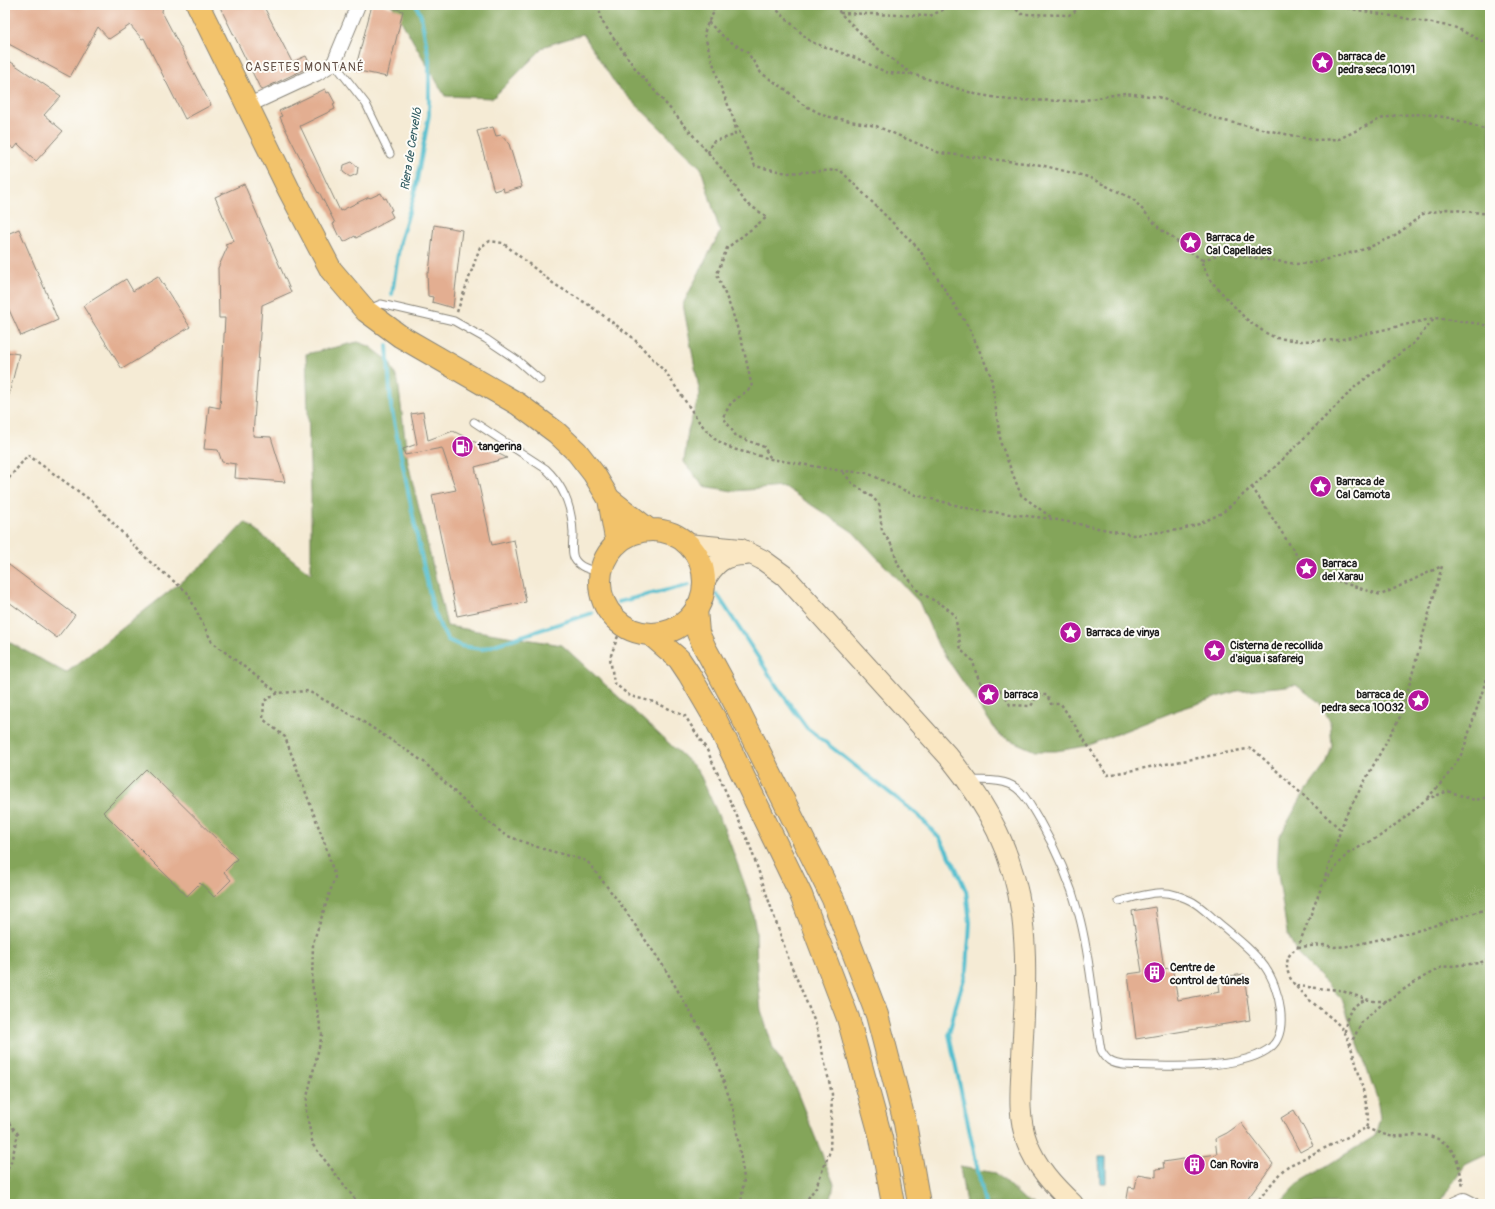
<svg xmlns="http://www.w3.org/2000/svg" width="1495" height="1209" font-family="Pangolin,sans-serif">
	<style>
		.forest { fill: #84a55a; stroke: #50603b }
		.water { fill: #53bece; stroke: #386d75 }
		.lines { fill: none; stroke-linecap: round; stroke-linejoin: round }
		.stream { stroke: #53bece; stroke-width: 4 }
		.building { fill: #e3ae91 }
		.lane-casing { stroke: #888478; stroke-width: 9 }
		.street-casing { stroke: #888478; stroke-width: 16 }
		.secondary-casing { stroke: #888478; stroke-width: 22 }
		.primary-casing { stroke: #888478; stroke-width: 24 }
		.highway-casing { stroke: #888478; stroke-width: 24 }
		.path { stroke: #888478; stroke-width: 2.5; stroke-dasharray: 3 3; stroke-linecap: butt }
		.lane { stroke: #fff; stroke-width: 7 }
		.street { stroke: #fff; stroke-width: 14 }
		.secondary { stroke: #fae7c3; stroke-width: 20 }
		.primary { stroke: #f2c26a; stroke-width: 22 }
		.highway { stroke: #f2c26a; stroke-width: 22 }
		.labels { text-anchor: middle; stroke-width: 4; stroke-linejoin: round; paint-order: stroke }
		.poi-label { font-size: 11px; font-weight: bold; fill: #1c1c1c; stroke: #fdfcf7; text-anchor: start }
		.neighbourhood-label { font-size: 12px; letter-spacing: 1px; fill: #624f45; stroke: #fdfcf7 }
		.water-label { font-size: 12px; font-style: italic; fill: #325d63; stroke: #fdfcf7 }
	</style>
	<rect width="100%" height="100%" fill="#fdfcf7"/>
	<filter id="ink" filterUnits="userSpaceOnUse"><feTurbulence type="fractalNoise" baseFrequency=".025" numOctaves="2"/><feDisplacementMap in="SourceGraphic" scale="8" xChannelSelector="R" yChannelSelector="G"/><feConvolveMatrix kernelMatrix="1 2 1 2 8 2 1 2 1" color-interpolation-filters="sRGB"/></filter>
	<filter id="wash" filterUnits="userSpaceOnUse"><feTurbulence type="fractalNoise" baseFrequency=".012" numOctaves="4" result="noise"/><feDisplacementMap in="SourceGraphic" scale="16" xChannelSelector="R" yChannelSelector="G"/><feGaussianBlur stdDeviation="0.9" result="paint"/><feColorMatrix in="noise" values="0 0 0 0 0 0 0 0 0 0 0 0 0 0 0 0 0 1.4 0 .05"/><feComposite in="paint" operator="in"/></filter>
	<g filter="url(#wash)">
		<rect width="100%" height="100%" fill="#f5ebd5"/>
		<path class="forest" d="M392 5H1490V1153L1465 1165 1439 1204H1282V1200L1297 1184 1375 1136 1380 1118 1377 1098 1342 999 1297 954 1287 932 1277 868 1279 838 1301 798 1326 764 1332 746 1330 721 1319 702 1296 685 1237 691 1178 710 1086 746 1056 751H1035L999 735 939 647 919 602 853 532 784 487 733 491 703 486 684 462 688 430 700 394 683 304 720 232 701 168 616 85 583 34 545 46 493 98 445 96Z
			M358 342 369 346 389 361 398 381 408 463 447 626 562 645 698 770 727 835 750 899 756 931 757 971 761 1010 773 1048 793 1082 834 1184 830 1204H5V640L66 673 211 558 245 522 311 574V494L306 354Z
			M960 1167 996 1173 1025 1200 1034 1204H966Z"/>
		<path class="water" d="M1099 1157H1106V1183H1100Z"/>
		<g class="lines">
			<path class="stream" d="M392 294 400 241 414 196 429 115V59L421 16 416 5
				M387 345 391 406 417 536 433 608 441 628 448 640 461 646 482 649 592 613
				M717 594 778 688 807 728 918 815 940 839 955 866 966 891 970 922 967 969 956 1005 949 1034 985 1204
				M618 602 689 585"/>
		</g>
		<g id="blocks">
			<path class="building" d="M5 5H163L162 12 211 105 185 119 144 38 142 39 130 25 109 39 98 27 70 77 5 42Z
				M219 5H263L292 62 306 56 311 66 261 90Z
				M372 5H383L403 11 387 77 355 70Z
				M5 58 61 96 44 115 63 131 36 161 18 144 14 149 5 142Z
				M325 89 327 93 329 92 335 103 333 104 335 109 300 126 340 211 369 197 370 198 381 193 384 199 386 198 392 210 390 211 393 217 382 223V224L356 238 355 236 344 242 341 236 339 237 333 224 335 223 319 192 318 193 285 128 280 117 282 116 279 111Z
				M493 127 496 136 501 135 509 144 522 187 504 192 503 188 494 191 477 131Z
				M352 162 358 167 357 174 350 177 343 172 344 165Z
				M244 184 291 292 262 305 253 436 271 437 285 482 235 478 236 464 222 462 218 450 204 449 209 406 220 408 225 318H219L218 268 227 248 225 244 234 241 215 197Z
				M434 225 462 230 453 308 432 302 433 297 428 296 427 272 429 273Z
				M19 229 58 320 21 336 5 301V235Z
				M158 276 190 327 122 369 83 306 126 279 133 291Z
				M5 352 19 354 9 395 5 394Z
				M423 412 428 440 453 431 507 458 475 467 492 545 514 540 526 602 457 616 432 495 456 490 442 448 405 455 403 449 417 444 411 414Z
				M5 562 75 615 57 638 5 599Z
				M146 769 237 859 224 872 231 880 214 897 200 883 187 896 103 812Z
				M1155 907 1164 969 1172 967 1178 1000 1220 992 1218 978 1244 974 1250 1020 1136 1039 1128 974 1142 972 1132 911Z
				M1294 1110 1313 1145 1300 1152 1281 1118Z
				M1241 1123 1273 1164 1244 1204H1156L1143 1200 1142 1204H1126L1129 1187 1135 1188 1138 1174 1156 1177V1169L1164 1168 1163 1162 1217 1154 1215 1139 1227 1133Z"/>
		</g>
	</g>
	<g filter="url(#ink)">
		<use href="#blocks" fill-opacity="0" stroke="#888478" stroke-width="1"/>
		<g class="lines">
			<defs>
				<path id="lane" d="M334 63 366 104 390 154
					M369 309 381 304 454 321 486 339 517 360 540 380
					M474 422 546 469C565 487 572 508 573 533 573 542 571 551 574 558 579 568 591 570 601 572
					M970 780C983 781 997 779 1009 784 1023 789 1031 807 1038 818 1056 849 1070 881 1079 915 1091 959 1093 1005 1101 1050 1106 1060 1112 1064 1124 1065 1162 1066 1235 1071 1267 1050 1292 1035 1279 987 1265 967 1251 948 1230 933 1212 917 1206 912 1200 906 1193 902 1188 899 1182 897 1176 895 1158 889 1137 897 1119 901"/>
				<path id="street" d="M247 106 316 74 334 63 358 5
					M1455 1204 1464 1200 1472 1204"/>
				<path id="secondary" d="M687 544 741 549 763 560 785 576 949 757C988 805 1014 854 1022 916 1028 963 1024 1011 1022 1058 1021 1085 1017 1116 1027 1142 1036 1167 1054 1186 1073 1204
					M704 582C715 563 723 555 746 555"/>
				<path id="primary" d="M198 5 289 190 331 270 366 311 400 336 518 404 557 433 577 452 594 474 609 499 617 544
					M609 499 649 530
					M600 582a52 52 0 1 1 104 0a52 52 0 1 1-104 0Z"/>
				<path id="highway" d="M696 609 698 633 705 648 738 709 833 899 877 1015 905 1123 919 1204
					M650 634 679 659 689 674 717 722 801 895 848 1018 881 1138 893 1204"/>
			</defs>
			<use href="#lane" class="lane-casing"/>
			<use href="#street" class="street-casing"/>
			<use href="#secondary" class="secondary-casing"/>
			<use href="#primary" class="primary-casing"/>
			<use href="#highway" class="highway-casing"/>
			<path class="path" d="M599 5 601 20 635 68 729 177 745 202 767 217 727 248 717 274 732 311 743 346 752 387 731 403 723 417 736 436 764 447 771 459
				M775 5 777 10 811 42 856 58 888 73 910 74
				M836 5 840 13 873 45 912 74 975 94 1009 100 1080 101 1125 93 1158 97 1220 120 1313 140 1339 139 1380 119 1397 115 1425 114 1450 118 1490 131
				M1012 5 1021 14 1069 15 1085 5
				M1330 5 1454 27 1490 45
				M840 13 930 16 953 5
				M708 22 725 38 748 53 761 73 785 89 802 104 825 116 876 126 940 153 1041 165 1088 177 1133 199 1159 228 1202 260
				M734 120 755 166 787 173 840 170 919 249 969 328 991 376 1001 444 1021 495 1052 518
				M708 153 712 142 735 135 734 120 720 85 704 34 708 22 714 12 713 5
				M1490 214 1447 209 1423 214 1395 236 1365 249 1312 263 1297 264 1222 253 1201 261 1210 280 1245 318 1264 332 1276 338 1301 341 1338 340 1435 318 1481 324 1490 327
				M457 312 480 247 490 241 503 243 554 284 589 305 632 337 667 374 700 423 716 440 733 449 771 459 842 471 867 473 912 494 975 510 1053 519 1133 535 1179 530 1199 524 1222 513 1275 467 1357 385 1414 343 1435 318
				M843 472 852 483 870 495 879 504 882 531 893 547 898 565 919 592 944 606 955 615 961 650 973 661 976 673 984 690 1003 691 1010 705 1031 706 1038 695H1047L1051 704H1061L1107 775 1252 748 1341 830
				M5 483 28 455 93 502 149 561 187 592 212 642 278 693
				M1252 487 1307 571 1381 595 1442 566 1401 715 1345 817 1324 880
				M622 625 610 658 614 683 630 696 654 702 685 716 707 750 749 843 789 960 816 1025 832 1094 830 1151 816 1187 804 1204
				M1427 798C1441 784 1454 769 1463 751L1490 668
				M1298 947 1324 945 1334 947 1350 946 1420 930 1490 908
				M1296 986 1339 990 1372 1001H1386
				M1345 1032C1346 1016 1351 1004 1366 1000
				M1350 1045 1362 1022 1374 1011 1386 1001 1420 979 1442 967 1479 963 1490 959
				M5 1118 18 1134 11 1162 5 1175
				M1366 1128C1373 1131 1382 1134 1390 1136 1399 1137 1409 1135 1418 1135 1452 1136 1459 1158 1463 1188
				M359 1204 313 1145 306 1111 307 1097 322 1035 312 984 313 943 335 877 325 844 285 737 263 719 264 701 278 693 308 691 359 719 424 762 471 808 505 835 540 848 587 861 622 906 664 967 712 1049 733 1108 744 1178 741 1204
				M1255 1204 1281 1172 1288 1166 1366 1128C1367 1125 1368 1122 1368 1119 1368 1104 1352 1042 1343 1030 1329 1010 1276 986 1289 956 1291 952 1295 950 1298 947L1323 883 1347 854 1380 836 1407 816 1425 800 1448 791 1474 800 1490 797"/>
			<use href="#lane" class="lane"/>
			<use href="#street" class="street"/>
			<use href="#secondary" class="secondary"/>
			<use href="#primary" class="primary"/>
			<use href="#highway" class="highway"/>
		</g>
	</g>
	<defs>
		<symbol id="sight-disc" viewBox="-11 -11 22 22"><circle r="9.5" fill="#b5179e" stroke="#fdfcf7"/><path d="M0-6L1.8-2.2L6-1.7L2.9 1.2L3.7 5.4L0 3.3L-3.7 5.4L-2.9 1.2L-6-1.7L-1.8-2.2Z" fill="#fff"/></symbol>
		<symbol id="fuel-disc" viewBox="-11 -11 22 22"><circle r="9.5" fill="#b5179e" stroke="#fdfcf7"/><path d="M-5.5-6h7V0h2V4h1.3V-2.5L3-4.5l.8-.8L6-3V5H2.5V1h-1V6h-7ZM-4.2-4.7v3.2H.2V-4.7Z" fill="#fff"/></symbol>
		<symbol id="building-disc" viewBox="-11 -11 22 22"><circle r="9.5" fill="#b5179e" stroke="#fdfcf7"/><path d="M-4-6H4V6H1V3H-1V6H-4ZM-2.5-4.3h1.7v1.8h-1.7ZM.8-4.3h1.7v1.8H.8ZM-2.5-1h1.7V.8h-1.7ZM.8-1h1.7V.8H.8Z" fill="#fff"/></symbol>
	</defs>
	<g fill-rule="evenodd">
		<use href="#sight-disc" x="1310" y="50" width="25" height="25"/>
		<use href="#sight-disc" x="1178" y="230" width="25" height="25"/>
		<use href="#fuel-disc" x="450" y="434" width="25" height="25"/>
		<use href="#sight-disc" x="1308" y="474" width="25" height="25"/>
		<use href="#sight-disc" x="1294" y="556" width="25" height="25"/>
		<use href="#sight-disc" x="1058" y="620" width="25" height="25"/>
		<use href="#sight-disc" x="1202" y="638" width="25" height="25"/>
		<use href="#sight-disc" x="976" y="682" width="25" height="25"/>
		<use href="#sight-disc" x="1406" y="688" width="25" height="25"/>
		<use href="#building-disc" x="1142" y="960" width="25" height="25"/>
		<use href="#building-disc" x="1182" y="1152" width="25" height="25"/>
	</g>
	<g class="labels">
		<g class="poi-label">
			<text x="1338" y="60">barraca de<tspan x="1338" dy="13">pedra seca 10191</tspan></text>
			<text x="1206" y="241">Barraca de<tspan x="1206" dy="13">Cal Capellades</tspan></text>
			<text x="478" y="450">tangerina</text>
			<text x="1336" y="485">Barraca de<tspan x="1336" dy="13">Cal Camota</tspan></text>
			<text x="1322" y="567">Barraca<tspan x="1322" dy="13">del Xarau</tspan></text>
			<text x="1086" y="636">Barraca de vinya</text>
			<text x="1230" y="649">Cisterna de recollida<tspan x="1230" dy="13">d'aigua i safareig</tspan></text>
			<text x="1004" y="698">barraca</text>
			<text x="1404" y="698" text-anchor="end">barraca de<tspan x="1404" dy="13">pedra seca 10032</tspan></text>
			<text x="1170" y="971">Centre de<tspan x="1170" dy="13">control de túnels</tspan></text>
			<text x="1210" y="1168">Can Rovira</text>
		</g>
		<g class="neighbourhood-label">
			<text x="305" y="71">CASETES MONTANÉ</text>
		</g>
		<g class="water-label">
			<text transform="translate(411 149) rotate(-81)" y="4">Riera de Cervelló</text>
		</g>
	</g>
	<rect width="1495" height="1209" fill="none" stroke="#fdfcf7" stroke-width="20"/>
</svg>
